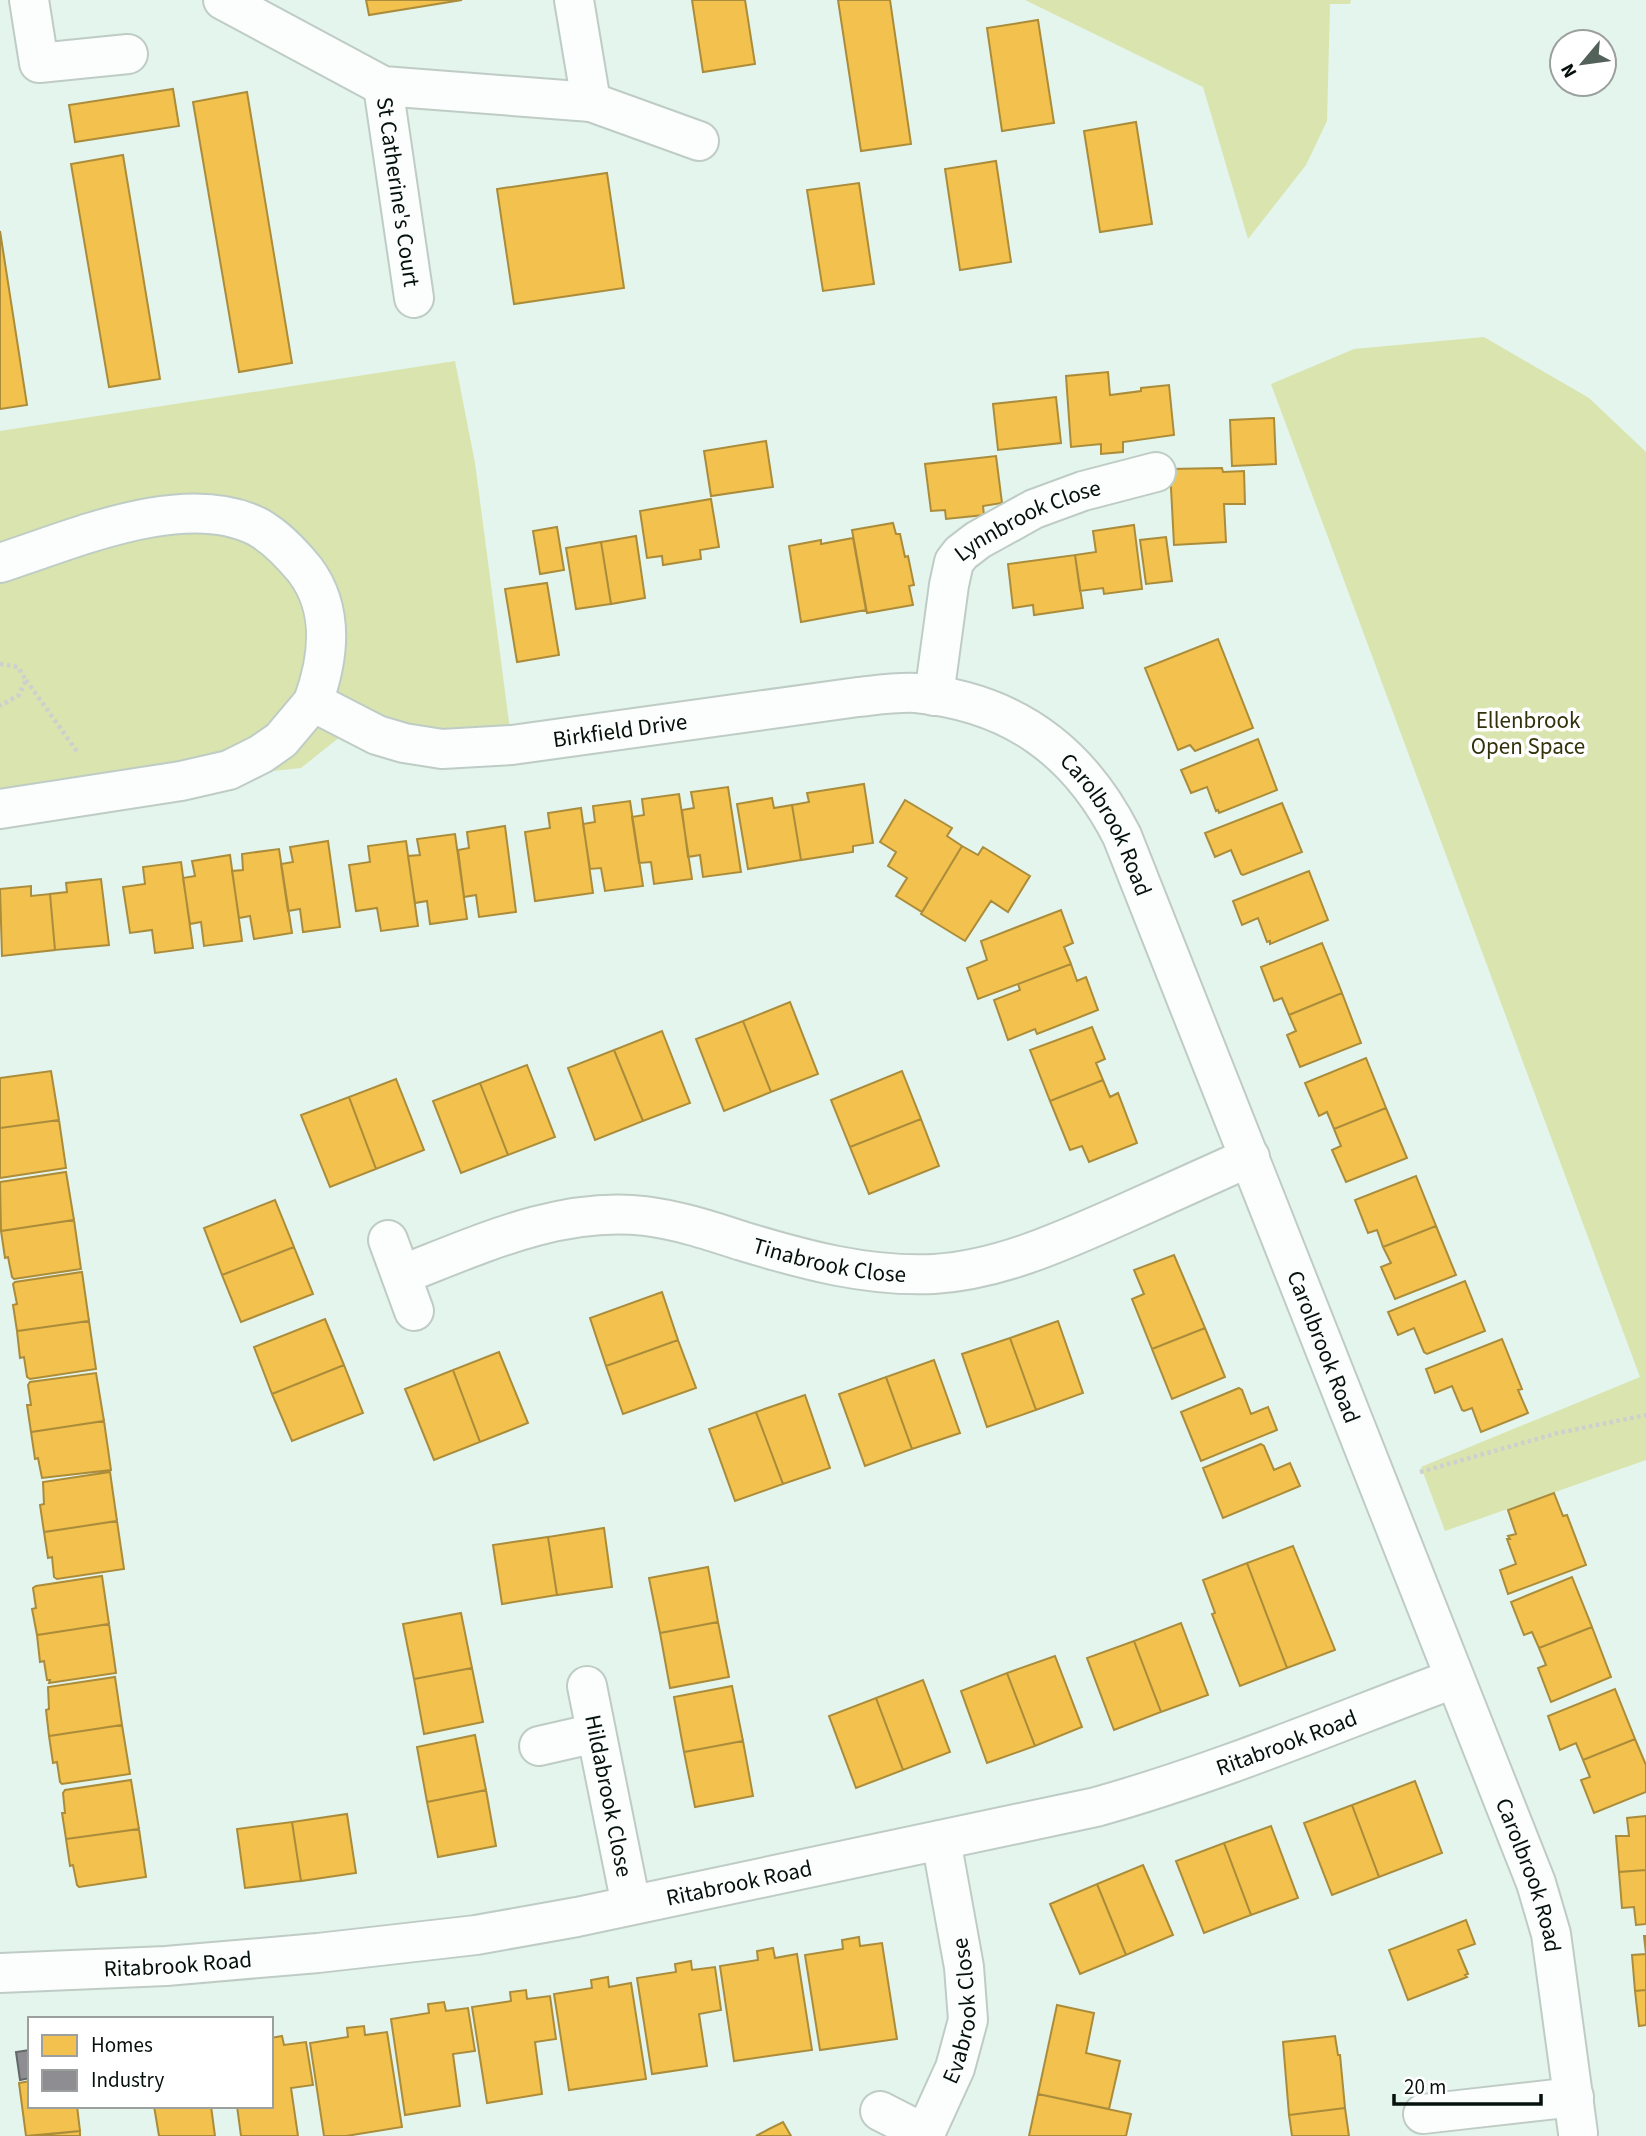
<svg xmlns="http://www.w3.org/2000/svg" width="1646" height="2136" font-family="'Source Sans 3',sans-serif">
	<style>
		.green { fill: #dae4ae }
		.homes { fill: #f2c14e; stroke: #ab8c3a; stroke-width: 2 }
		.industry { fill: #8d8d92; stroke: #64686a; stroke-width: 2 }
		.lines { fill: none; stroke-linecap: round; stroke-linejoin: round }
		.minor-casing { stroke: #bfccc6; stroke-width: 42 }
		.path { stroke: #ccd0ce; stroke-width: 4.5; stroke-dasharray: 3.5 3.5; stroke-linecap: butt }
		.minor { stroke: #fbfefc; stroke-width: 38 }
		.labels { text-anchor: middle; stroke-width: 7; stroke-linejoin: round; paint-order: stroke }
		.street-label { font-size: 23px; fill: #06110c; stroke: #fff }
		.park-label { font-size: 23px; fill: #32330a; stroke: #fff }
	</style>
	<rect width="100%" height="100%" fill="#e3f5ed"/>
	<path class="green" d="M1025 0H1351L1350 4H1330L1327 121 1306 165 1248 239 1203 87Z
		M1484 337 1589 398 1646 452V1460L1445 1531 1421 1467 1640 1377 1271 384 1354 349Z
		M455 361 475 463 512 745 356 724 301 768 181 781 0 809V431Z"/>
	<path class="homes" d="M366 0H462L369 15Z
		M692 0H745L755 64 703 72Z
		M838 0H890L911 144 861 151Z
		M1038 20 1054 123 1002 131 987 28Z
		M173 89 179 126 75 142 69 105Z
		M247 92 292 363 239 372 193 102Z
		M1136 122 1152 224 1100 232 1084 131Z
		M123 155 160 379 109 387 71 164Z
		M996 161 1011 262 960 270 945 169Z
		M607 173 624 288 514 304 497 189Z
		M859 183 874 284 823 291 807 190Z
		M0 231 27 405 0 409Z
		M1108 372 1110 395 1141 391V388L1169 385 1174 435 1123 442V452L1101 454V444L1071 447 1066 376Z
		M1056 397 1061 443 998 450 993 404Z
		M1274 418 1276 464 1232 466 1230 420Z
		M766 441 773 487 711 496 704 451Z
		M996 456 1002 503 983 506 984 515 946 519 945 510 931 511 925 464Z
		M1222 468 1223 472 1244 471 1245 504H1224L1226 542 1174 545 1170 469Z
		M711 499 719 547 700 550 701 559 663 565 662 556 647 558 640 511Z
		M893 523 896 534H900L905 557 908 556 914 585 909 586 913 605 867 613 852 530Z
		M1134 525 1142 589 1104 594 1103 588 1080 591 1075 555 1096 552 1093 531Z
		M557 527 564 570 540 574 533 531Z
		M636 536 645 598 611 604 601 542Z
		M1166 537 1172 581 1146 584 1140 540Z
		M853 538 866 610 801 622 789 546 821 540V544Z
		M601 542 611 604 576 609 566 548Z
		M1075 555 1083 608 1034 615 1033 605 1013 608 1008 564Z
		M547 583 559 655 517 662 505 589Z
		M1218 639 1253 728 1195 751 1190 745 1178 750 1145 668Z
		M1258 739 1277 790 1219 813 1218 810 1216 811 1207 787 1191 793 1181 770Z
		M864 784 873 843 853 846V852L801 860 792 805 809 802 807 793Z
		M728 787 741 872 703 877 700 855 688 857 682 810 694 808 691 792Z
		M679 794 692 879 654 884 651 862 639 863 632 817 644 815 642 799Z
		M772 798 774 808 792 805 801 860 748 869 737 804Z
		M905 800 952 828 947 836 962 846 922 912 896 896 907 878 888 866 896 852 880 842Z
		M630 801 643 886 605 891 601 868 590 869 583 824 595 822 593 806Z
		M1282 803 1302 852 1243 875 1241 874 1231 850 1215 857 1205 833Z
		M581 808 593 893 535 901 525 832 550 828 548 813Z
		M505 826 516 912 479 917 476 895 464 897 458 850 469 848 467 832Z
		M455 834 467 919 430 924 427 901 415 903 408 856 420 855 417 839Z
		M328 841 340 927 303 932 300 909 288 911 281 864 293 862 290 847Z
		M406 841 418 926 381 931 377 908 356 911 349 865 370 862 368 846Z
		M962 846 978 855 983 847 1030 876 1008 912 991 901 965 941 921 914Z
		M279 849 292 933 254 939 250 916 239 918 232 871 243 870 242 854Z
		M230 855 242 941 204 946 201 922 190 924 183 878 195 876 192 861Z
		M181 862 193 948 155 953 152 930 130 933 123 887 145 884 143 867Z
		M1309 871 1328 920 1270 944V941L1267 942 1258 918 1242 925 1233 901Z
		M101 879 109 945 55 950 50 894 67 892 66 883Z
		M31 886V896L50 894 55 950 2 956 0 889Z
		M1061 910 1073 943 1064 947 1071 964 978 999 967 968 987 960 981 941Z
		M1322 943 1342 993 1289 1015 1282 998 1274 1001 1261 967Z
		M1071 964 1077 981 1086 977 1098 1010 1037 1034 1035 1029 1008 1040 994 1000 1020 990 1018 984Z
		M1342 993 1361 1043 1300 1067 1287 1035 1296 1031 1289 1015Z
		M790 1002 818 1074 771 1092 743 1021Z
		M743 1021 771 1092 724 1111 696 1039Z
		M1092 1027 1105 1059 1096 1063 1103 1080 1050 1101 1030 1050Z
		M662 1031 690 1103 643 1121 614 1050Z
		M614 1050 643 1121 595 1140 568 1068Z
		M1366 1058 1386 1108 1334 1129 1327 1112 1319 1116 1305 1083Z
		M527 1065 555 1137 508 1155 480 1083Z
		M51 1071 59 1120 0 1128V1078Z
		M902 1071 921 1119 850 1147 831 1100Z
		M396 1079 424 1150 376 1169 349 1097Z
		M1103 1080 1110 1097 1118 1093 1137 1143 1089 1162 1082 1146 1070 1150 1050 1101Z
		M480 1083 508 1155 461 1173 433 1101Z
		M349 1097 376 1169 330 1187 301 1115Z
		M1386 1108 1407 1158 1346 1182 1332 1150 1341 1146 1334 1129Z
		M921 1119 939 1166 869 1194 850 1147Z
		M59 1120 66 1168 0 1178V1128Z
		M66 1172 74 1220 1 1231 0 1182Z
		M1416 1176 1436 1226 1383 1247 1377 1230 1368 1233 1355 1200Z
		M275 1200 294 1247 222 1275 204 1228Z
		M74 1220 81 1269 14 1279 12 1277 8 1257 5 1258 1 1231Z
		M1436 1226 1456 1275 1395 1299 1381 1267 1391 1263 1383 1247Z
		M294 1247 313 1294 241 1322 222 1275Z
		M1174 1255 1205 1328 1152 1349 1132 1299 1144 1294 1134 1270Z
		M82 1272 89 1321 17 1331 13 1305 17 1304 13 1284 15 1282Z
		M1465 1281 1485 1331 1427 1354 1424 1352 1414 1328 1398 1335 1388 1312Z
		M662 1292 678 1340 606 1366 590 1318Z
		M325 1319 344 1365 272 1394 254 1347Z
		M89 1321 96 1369 30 1379 27 1377 24 1357 20 1358 17 1331Z
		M1058 1321 1083 1393 1036 1410 1010 1338Z
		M1205 1328 1225 1377 1172 1399 1152 1349Z
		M1010 1338 1036 1410 987 1427 962 1354Z
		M1502 1339 1522 1389 1518 1390 1528 1413 1481 1432 1472 1408 1464 1411 1462 1410 1452 1386 1435 1393 1426 1369Z
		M678 1340 696 1388 623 1414 606 1366Z
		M499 1352 528 1423 480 1442 453 1370Z
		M934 1360 960 1433 912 1449 886 1377Z
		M344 1365 363 1413 292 1441 272 1394Z
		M453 1370 480 1442 434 1460 405 1389Z
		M96 1373 104 1421 31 1432 27 1405H31L28 1385 30 1382Z
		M886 1377 912 1449 865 1466 839 1394Z
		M1239 1388 1242 1390 1251 1414 1268 1407 1277 1430 1201 1461 1181 1412Z
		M805 1395 830 1468 783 1484 756 1412Z
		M756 1412 783 1484 735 1501 709 1429Z
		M104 1421 111 1470 42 1478 38 1458 35 1459 31 1432Z
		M1261 1444 1264 1446 1274 1470 1290 1463 1300 1486 1223 1518 1203 1468Z
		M110 1472 117 1521 44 1532 40 1505 44 1504 43 1482Z
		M1554 1493 1563 1516 1567 1515 1586 1565 1508 1594 1500 1570 1516 1564 1507 1539H1510L1508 1536 1516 1534 1508 1510Z
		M117 1521 124 1569 57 1579 54 1577 52 1557 48 1558 44 1532Z
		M604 1528 612 1587 557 1595 548 1537Z
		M548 1537 557 1595 502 1604 493 1545Z
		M1293 1546 1335 1650 1287 1668 1247 1563Z
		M1247 1563 1287 1668 1240 1686 1212 1614 1215 1613 1203 1580Z
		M708 1567 718 1622 660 1633 649 1578Z
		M102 1576 109 1624 37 1635 32 1609 36 1608 33 1588 36 1586Z
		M1572 1577 1592 1627 1539 1648 1532 1632 1524 1635 1511 1602Z
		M461 1613 472 1668 414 1679 403 1624Z
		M718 1622 729 1677 670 1688 660 1633Z
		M1181 1623 1208 1695 1161 1712 1134 1641Z
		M109 1624 116 1673 49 1683 50 1680H47L44 1661 40 1662 37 1635Z
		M1592 1627 1611 1677 1551 1702 1538 1668 1546 1665 1539 1648Z
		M1134 1641 1161 1712 1114 1730 1087 1658Z
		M1055 1656 1082 1727 1035 1746 1007 1673Z
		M472 1668 483 1722 424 1734 414 1679Z
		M1007 1673 1035 1746 987 1763 961 1691Z
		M115 1677 122 1725 49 1736 46 1710 49 1709 48 1687Z
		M923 1680 950 1752 903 1770 876 1698Z
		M732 1686 743 1741 684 1752 674 1697Z
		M1615 1689 1635 1739 1583 1760 1576 1743 1560 1750 1548 1716Z
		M876 1698 903 1770 856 1788 829 1716Z
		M122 1725 130 1774 62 1784 60 1782 57 1762 53 1763 49 1736Z
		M475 1735 486 1790 427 1802 417 1747Z
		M1635 1739 1646 1765V1792L1594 1813 1581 1780 1590 1777 1583 1760Z
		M743 1741 753 1796 695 1807 684 1752Z
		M131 1780 139 1829 66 1839 62 1813H65L63 1793 65 1790Z
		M1415 1781 1442 1853 1379 1877 1352 1805Z
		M486 1790 496 1846 438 1857 427 1802Z
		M1352 1805 1379 1877 1332 1895 1304 1823Z
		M347 1814 356 1873 301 1881 292 1822Z
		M1646 1816V1870L1619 1872 1616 1836H1629L1627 1818Z
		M292 1822 301 1881 245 1888 237 1829Z
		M1271 1826 1298 1898 1251 1915 1224 1843Z
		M139 1829 146 1877 79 1887 77 1885 73 1865 70 1866 66 1839Z
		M1224 1843 1251 1915 1204 1933 1176 1861Z
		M1143 1865 1173 1935 1126 1955 1097 1884Z
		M1646 1870V1924L1636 1925 1634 1907 1622 1908 1619 1872Z
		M1097 1884 1126 1955 1080 1974 1050 1904Z
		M1466 1920 1475 1944 1458 1950 1468 1974 1465 1975 1467 1977 1408 2000 1389 1950Z
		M1644 1936H1646V1990L1635 1991 1632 1955 1646 1954Z
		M859 1937 860 1946 882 1943 897 2039 820 2050 805 1955 843 1949 842 1940Z
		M773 1948 775 1958 797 1954 812 2050 734 2061 720 1966 758 1960 757 1951Z
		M691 1961 692 1970 715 1967 721 2010 699 2014 707 2066 652 2074 637 1978 676 1972 675 1964Z
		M608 1977 609 1987 631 1983 646 2079 569 2090 554 1994 592 1988 591 1980Z
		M526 1990 527 1999 550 1996 556 2039 535 2042 542 2094 487 2103 472 2007 511 2001 510 1992Z
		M1646 1990V2025L1639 2026 1635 1991Z
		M444 2002 446 2011 468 2008 475 2051 453 2054 460 2106 405 2115 391 2019 429 2013 428 2004Z
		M1057 2005 1094 2013 1086 2053 1120 2061 1109 2109 1038 2094Z
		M364 2026 365 2035 387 2032 402 2127 346 2136H324L310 2043 348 2037 347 2028Z
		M282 2036 284 2045 306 2042 313 2085 291 2088 298 2136H241L237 2106H271V2038Z
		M1335 2036 1338 2055H1340L1345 2108 1289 2115 1283 2042Z
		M30 2081V2106H77L80 2131 26 2136 19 2083Z
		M1038 2094 1131 2114 1126 2136H1029Z
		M154 2106H211L215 2136H159Z
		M1345 2108 1349 2136H1292L1289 2115Z
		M783 2122 791 2136H756L769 2129Z
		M80 2131V2136H33Z"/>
	<path class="industry" d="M30 2050V2078L20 2080 16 2052Z"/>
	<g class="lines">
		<defs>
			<g id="minor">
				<path d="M29 0 39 63 128 54"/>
				<path d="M223 0 383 86 591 102 699 141"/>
				<path d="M574 0 591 102"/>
				<path id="s1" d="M383 86 414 298"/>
				<path d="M0 563C72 540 185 489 258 527 277 538 291 553 305 570 335 610 329 658 313 702"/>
				<path id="s2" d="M934 696 949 585 954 562 961 553 978 540 1034 509 1083 491 1156 472"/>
				<path id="s3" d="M0 809 181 781 229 770 261 754 281 740 313 702 377 735 404 743 442 749 512 745 858 697C877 695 897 692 916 693 1013 702 1079 751 1122 836L1536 1883 1551 1934 1578 2133"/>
				<path d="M388 1240 414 1311"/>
				<path id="s4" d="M401 1275C479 1245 560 1206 645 1216 678 1220 711 1231 742 1241 805 1260 867 1277 934 1274 999 1270 1060 1242 1119 1216 1163 1196 1206 1177 1250 1157"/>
				<path id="s5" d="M587 1686 631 1905"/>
				<path d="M539 1746 596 1733"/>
				<path id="s6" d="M0 1973 166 1966 318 1953 476 1935 577 1917 1096 1807C1218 1773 1335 1723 1453 1679"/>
				<path d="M880 2111 925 2134"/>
				<path d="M1423 2114 1574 2097"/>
				<path id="s7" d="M924 2136 955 2068 968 2020 964 1967 941 1840"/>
			</g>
		</defs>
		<use href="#minor" class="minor-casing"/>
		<path class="path" d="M0 664 18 667 26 680 19 695 0 706
			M26 680 78 753
			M1420 1472 1558 1433 1646 1415"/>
		<use href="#minor" class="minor"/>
	</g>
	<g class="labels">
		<g class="street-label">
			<text dy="8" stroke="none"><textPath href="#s1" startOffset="107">St Catherine's Court</textPath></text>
			<text dy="8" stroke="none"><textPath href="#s2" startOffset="222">Lynnbrook Close</textPath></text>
			<text dy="8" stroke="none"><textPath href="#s3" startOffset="660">Birkfield Drive</textPath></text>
			<text dy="8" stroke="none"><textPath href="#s3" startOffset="1204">Carolbrook Road</textPath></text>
			<text dy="8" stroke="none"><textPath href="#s4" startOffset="444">Tinabrook Close</textPath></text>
			<text dy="8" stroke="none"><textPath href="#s3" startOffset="1771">Carolbrook Road</textPath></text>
			<text dy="8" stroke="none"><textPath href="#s6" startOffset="1312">Ritabrook Road</textPath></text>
			<text dy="8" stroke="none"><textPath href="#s5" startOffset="112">Hildabrook Close</textPath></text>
			<text dy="8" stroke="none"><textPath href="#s3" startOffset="2338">Carolbrook Road</textPath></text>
			<text dy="8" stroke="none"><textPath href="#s6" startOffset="746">Ritabrook Road</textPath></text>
			<text dy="8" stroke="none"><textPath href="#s6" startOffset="178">Ritabrook Road</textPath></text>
			<text dy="8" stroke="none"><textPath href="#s7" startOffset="133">Evabrook Close</textPath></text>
		</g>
		<g class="park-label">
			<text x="1528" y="728">Ellenbrook<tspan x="1528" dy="26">Open Space</tspan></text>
		</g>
	</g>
	<rect x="28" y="2017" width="245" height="91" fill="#ffffff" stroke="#9ba09e" stroke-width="2"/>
	<rect x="42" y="2035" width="35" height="21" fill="#f2c14e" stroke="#9ba09e" stroke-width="2"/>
	<text x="91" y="2052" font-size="21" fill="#06110c">Homes</text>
	<rect x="42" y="2070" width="35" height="21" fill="#8d8d92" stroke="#9ba09e" stroke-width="2"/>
	<text x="91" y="2087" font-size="21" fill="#06110c">Industry</text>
	<g transform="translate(1583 63) rotate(241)"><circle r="33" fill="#ffffff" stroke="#9ba09e" stroke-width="2"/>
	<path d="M0-5L12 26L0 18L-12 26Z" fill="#53615b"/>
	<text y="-10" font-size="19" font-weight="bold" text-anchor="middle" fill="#06110c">N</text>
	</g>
	<path d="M1394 2094v10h147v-10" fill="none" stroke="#06110c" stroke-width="3.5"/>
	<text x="1404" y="2094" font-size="21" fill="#06110c" stroke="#ffffff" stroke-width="5" paint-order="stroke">20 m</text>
</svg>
